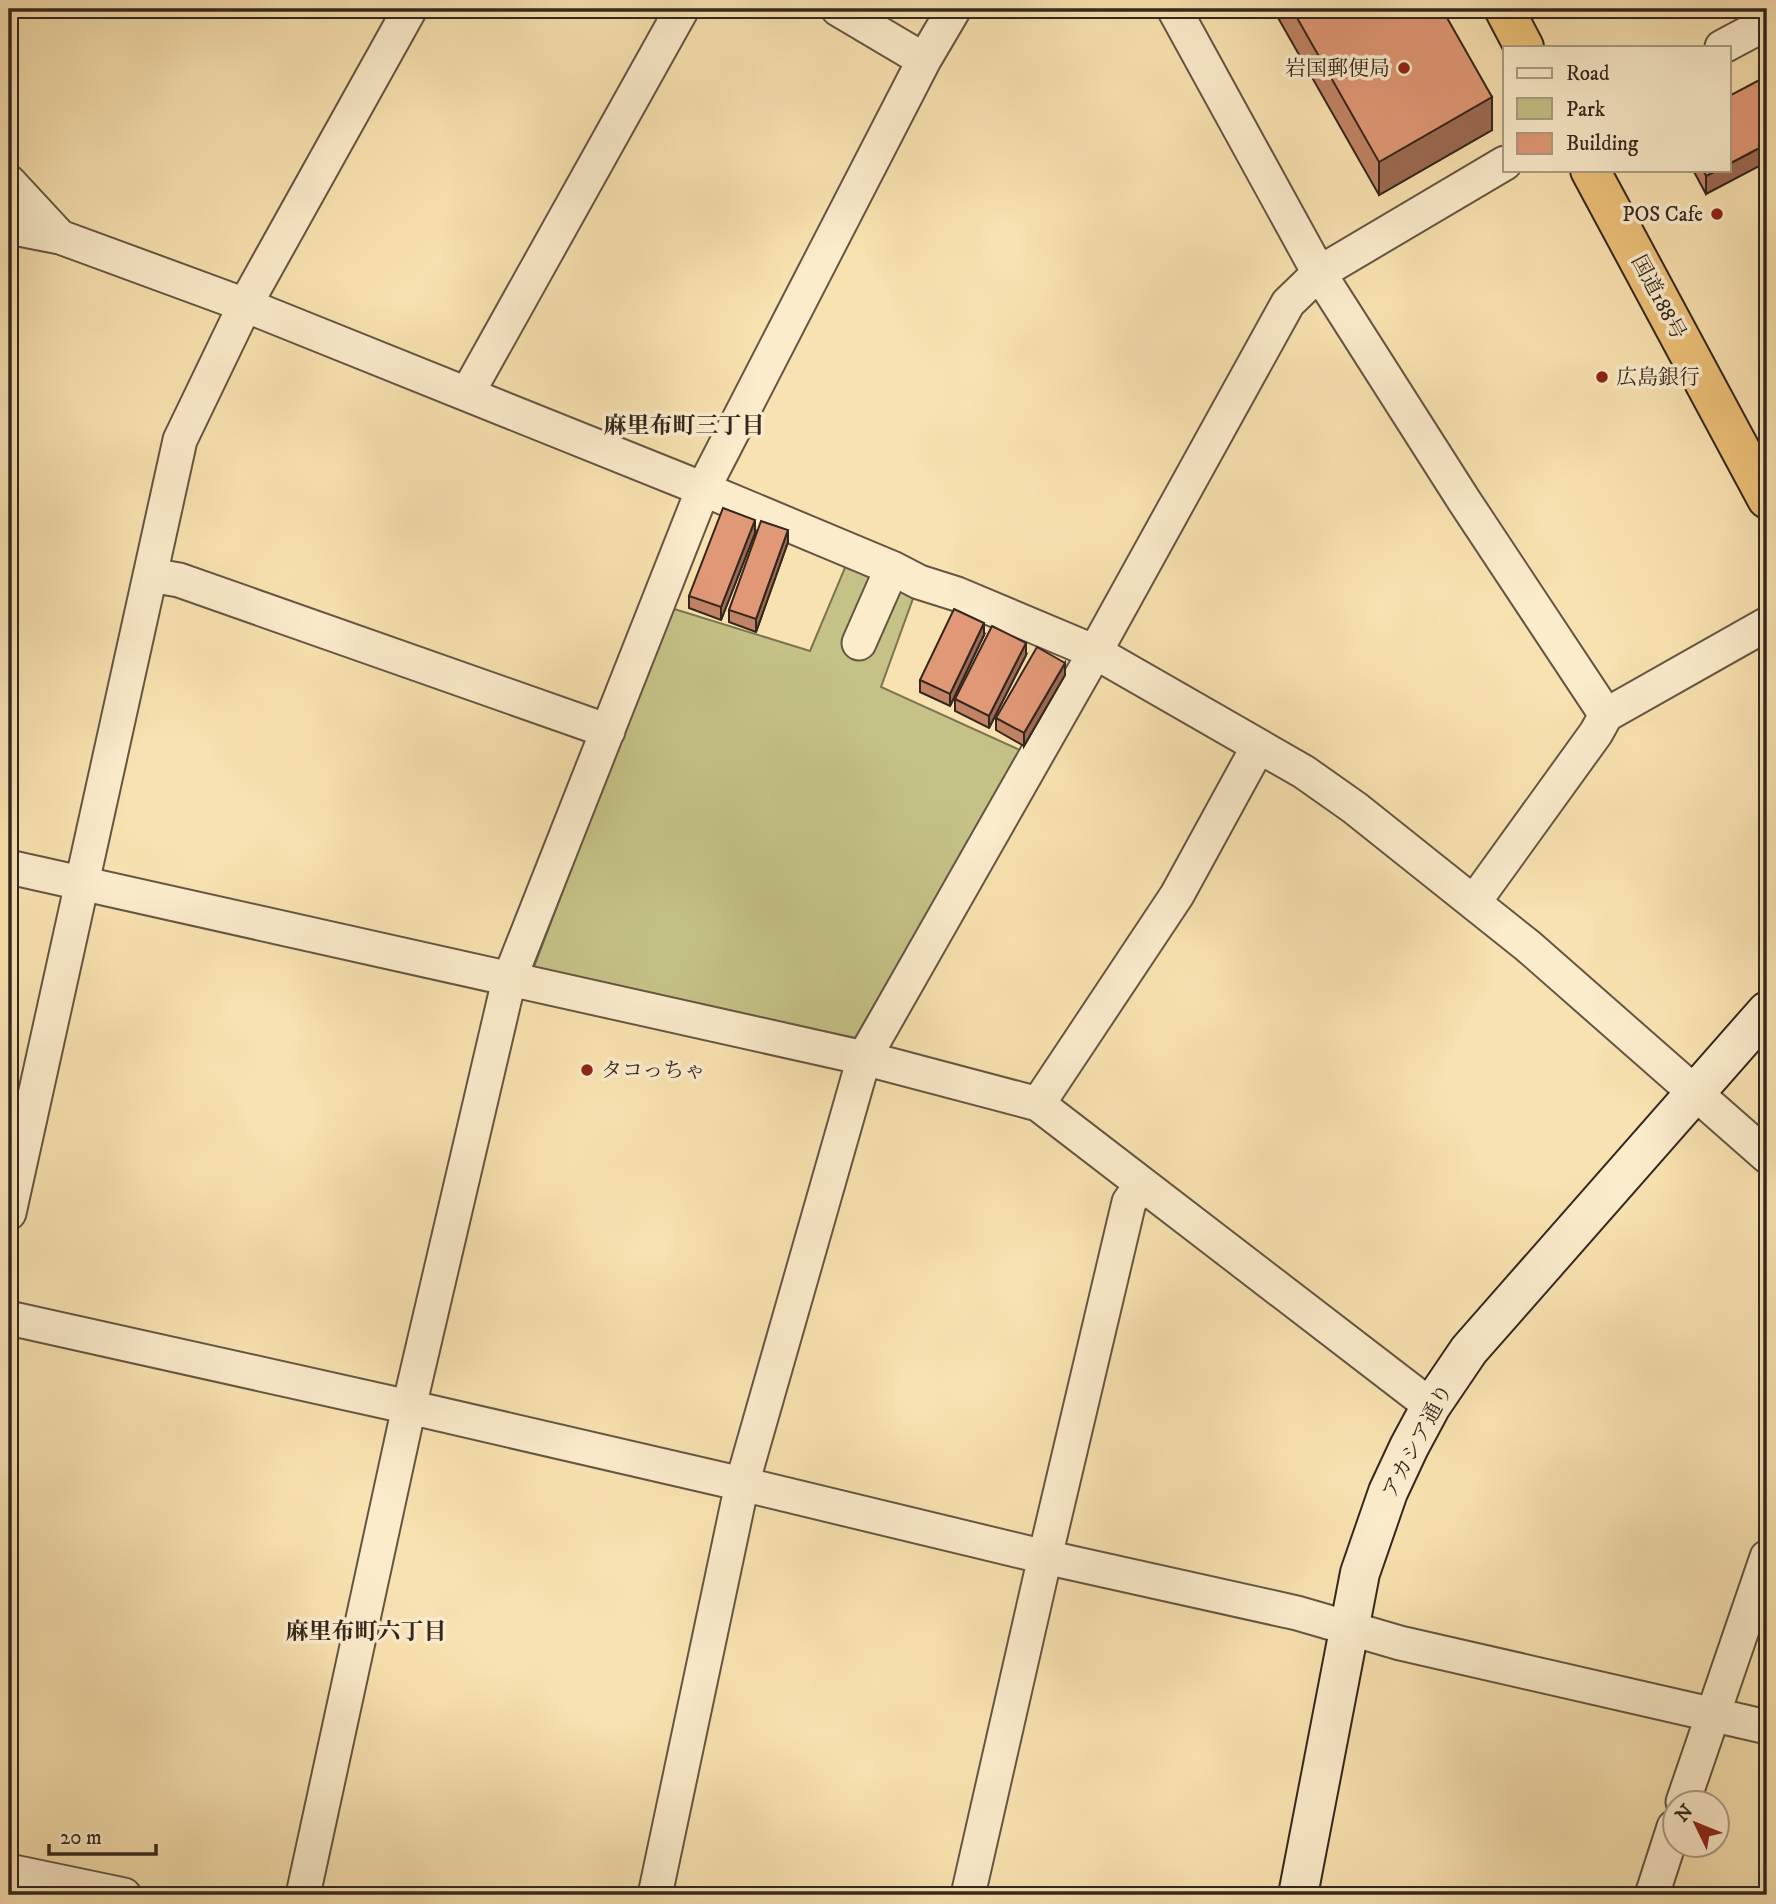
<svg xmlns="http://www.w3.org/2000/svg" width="1776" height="1904" font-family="'IM FELL DW Pica','Noto Serif JP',serif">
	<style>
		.green { fill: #c4c287; stroke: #7c7452; stroke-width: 2 }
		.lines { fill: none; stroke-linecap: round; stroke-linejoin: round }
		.street-casing { stroke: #655643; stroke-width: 37 }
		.secondary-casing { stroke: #34271e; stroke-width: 42 }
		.highway-casing { stroke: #34271e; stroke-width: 42 }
		.street { stroke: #fbeccc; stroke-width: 33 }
		.secondary { stroke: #fbeccc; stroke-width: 38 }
		.highway { stroke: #ecc178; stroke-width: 38 }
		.wall { fill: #c18365; stroke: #34271e; stroke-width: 2 }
		.shaded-wall { fill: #9d6a53; stroke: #34271e; stroke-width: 2 }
		.building { fill: #e09876; stroke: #34271e; stroke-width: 2 }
		.poi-dot { fill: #8f2418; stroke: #fbeccc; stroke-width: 2.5 }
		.labels { text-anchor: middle; stroke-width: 7; stroke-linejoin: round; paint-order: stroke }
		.poi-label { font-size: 21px; fill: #34271e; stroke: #fbeccc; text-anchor: end }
		.street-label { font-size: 21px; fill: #34271e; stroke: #fbeccc }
		.neighbourhood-label { font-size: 23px; font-weight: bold; fill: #34271e; stroke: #fbeccc }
	</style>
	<rect width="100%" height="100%" fill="#f9e2b1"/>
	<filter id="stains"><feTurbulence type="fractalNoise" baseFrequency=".00286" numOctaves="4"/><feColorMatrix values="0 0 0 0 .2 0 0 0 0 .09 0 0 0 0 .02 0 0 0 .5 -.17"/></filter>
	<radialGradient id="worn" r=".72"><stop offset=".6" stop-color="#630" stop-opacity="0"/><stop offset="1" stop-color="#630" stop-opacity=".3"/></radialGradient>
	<path class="green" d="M852 551 919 582 881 687 1022 751 855 1038 534 967 671 608 810 651Z"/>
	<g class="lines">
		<defs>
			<path id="street" d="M838 9 924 60
				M1174 9 1319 273 1463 499 1606 715 1767 624
				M1722 47 1767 23
				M9 182 60 237
				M9 227 60 237 245 305 703 489 892 568 919 582 957 594 1095 652 1304 772 1355 808 1528 946 1767 1156
				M467 394 682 9
				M150 575 179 580 608 731
				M859 643 892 568
				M9 867 864 1058 1038 1104 1431 1406
				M1474 902 1596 733 1606 715
				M1038 1104 1177 895 1258 747
				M9 1213 180 440 245 305 410 9
				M9 1318 409 1407 742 1484 1045 1557 1297 1613 1400 1643 1767 1727
				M1683 1802 1767 1557
				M9 1871 124 1895
				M303 1895 409 1407 509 980 703 489 924 60 954 9
				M655 1895 742 1484 864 1058 1095 652 1288 303 1319 273 1505 163
				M968 1895 1045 1557 1129 1202 1142 1184
				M1652 1895 1674 1827"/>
			<path id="secondary" d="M1298 1895 1360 1573 1388 1492 1409 1447 1431 1406 1469 1350 1767 1011"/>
			<path id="highway" d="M1504 9 1524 47
				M1590 170 1767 499"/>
		</defs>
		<use href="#street" class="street-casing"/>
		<use href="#secondary" class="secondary-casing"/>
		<use href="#highway" class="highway-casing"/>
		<use href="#street" class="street"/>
		<use href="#secondary" class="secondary"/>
		<use href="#highway" class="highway"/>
	</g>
	<path class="wall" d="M1273 9H1442L1492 130 1379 195Z
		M1693 170H1729L1706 194Z
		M755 533 721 620 689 608V596Z
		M788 542 756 632 729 622V610Z
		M984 635 950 706 920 692V680Z
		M1026 655 989 728 955 711V699Z
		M1065 675 1024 746 996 730V718Z"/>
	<path class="shaded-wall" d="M1492 97V130L1379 195V162Z
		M1767 144V162L1706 194V176L1718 170H1729V164Z
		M755 520V533L721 620V607Z
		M788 530V542L756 632V619Z
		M984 623V635L950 706V694Z
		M1026 643V655L989 728V716Z
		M1065 663V675L1024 746V733Z"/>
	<path class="building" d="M1292 9H1442L1492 97 1379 162Z
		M1767 76V144L1729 164V96Z
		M1703 170H1718L1706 176Z
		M723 508 755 520 721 607 689 596Z
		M761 521 788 530 756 619 729 610Z
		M954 609 984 623 950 694 920 680Z
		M992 626 1026 643 989 716 955 699Z
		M1037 647 1065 663 1024 733 996 718Z"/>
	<g class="poi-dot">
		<circle cx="1404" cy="68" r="7"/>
		<circle cx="1717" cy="214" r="7"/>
		<circle cx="1602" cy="377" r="7"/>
		<circle cx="587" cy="1070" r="7"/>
	</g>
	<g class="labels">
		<g class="poi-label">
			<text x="1390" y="75">岩国郵便局</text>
			<text x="1703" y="221">POS Cafe</text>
			<text x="1616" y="384" text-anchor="start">広島銀行</text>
			<text x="601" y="1077" text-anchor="start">タコっちゃ</text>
		</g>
		<g class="street-label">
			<text transform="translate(1659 297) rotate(62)" y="7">国道188号</text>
			<text transform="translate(1417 1441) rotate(-62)" y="7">アカシア通り</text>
		</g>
		<g class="neighbourhood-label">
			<text x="684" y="433">麻里布町三丁目</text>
			<text x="366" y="1639">麻里布町六丁目</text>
		</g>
	</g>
	<rect width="1776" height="1904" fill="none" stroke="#f9e2b1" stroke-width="35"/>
	<rect x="10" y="10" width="1755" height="1883" fill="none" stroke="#34271e" stroke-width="3.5"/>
	<rect x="18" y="18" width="1741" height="1869" fill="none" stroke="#34271e" stroke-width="2"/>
	<rect x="1503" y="46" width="228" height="126" fill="#fbeccc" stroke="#ab9d86" stroke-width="2"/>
	<rect x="1517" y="68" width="35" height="10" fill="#fbeccc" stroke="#ab9d86" stroke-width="2"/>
	<text x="1566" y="80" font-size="21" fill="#34271e">Road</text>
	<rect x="1517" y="98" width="35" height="21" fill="#c4c287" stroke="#ab9d86" stroke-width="2"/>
	<text x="1566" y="116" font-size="21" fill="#34271e">Park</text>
	<rect x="1517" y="133" width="35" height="21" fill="#e09876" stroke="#ab9d86" stroke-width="2"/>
	<text x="1566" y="150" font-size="21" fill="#34271e">Building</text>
	<g transform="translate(1696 1824) rotate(313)"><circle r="33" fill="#fbeccc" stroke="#ab9d86" stroke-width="2"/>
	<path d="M0-5L12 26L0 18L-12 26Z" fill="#8f2418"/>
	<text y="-10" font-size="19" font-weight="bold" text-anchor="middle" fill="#34271e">N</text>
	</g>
	<path d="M49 1844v10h107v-10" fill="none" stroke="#34271e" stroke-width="3.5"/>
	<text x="60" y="1844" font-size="21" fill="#34271e" stroke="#fbeccc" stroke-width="5" paint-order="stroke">20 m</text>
	<rect width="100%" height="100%" filter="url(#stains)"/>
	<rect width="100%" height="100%" fill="url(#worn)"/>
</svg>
